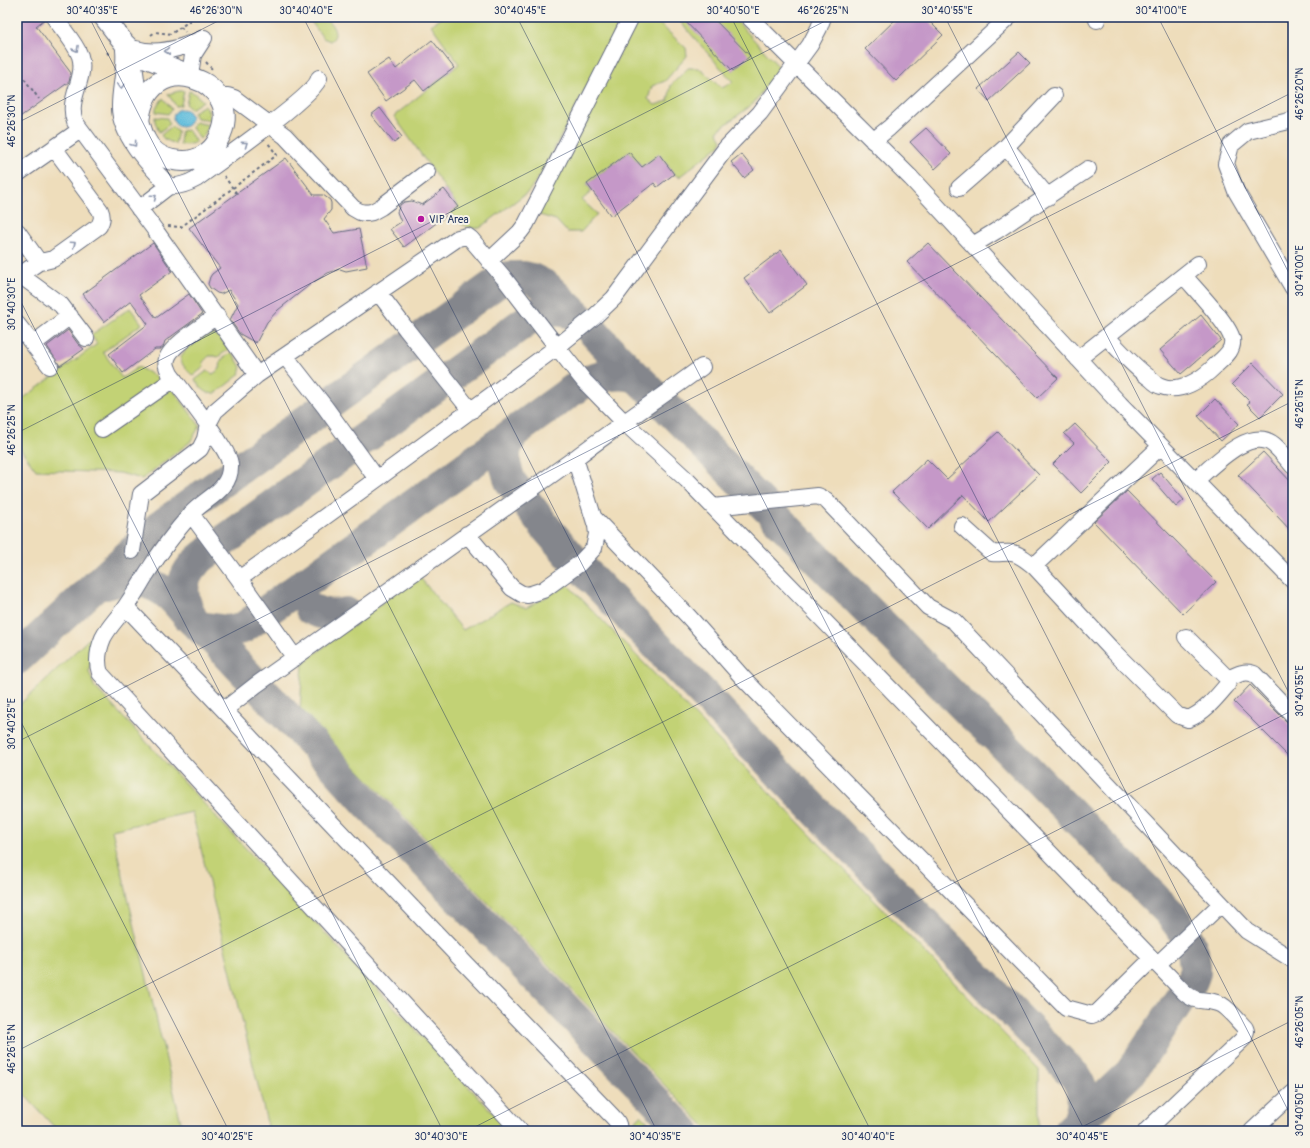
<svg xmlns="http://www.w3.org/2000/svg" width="1310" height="1148" font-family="Pangolin,sans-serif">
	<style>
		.green { fill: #c2d274; stroke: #6e8069 }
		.water { fill: #5dbcdb; stroke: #3c769c }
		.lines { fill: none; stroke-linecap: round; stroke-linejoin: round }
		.taxiway { stroke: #84868c; stroke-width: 32 }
		.building { fill: #c598c8 }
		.minor-casing { stroke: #656c7f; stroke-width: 18 }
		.major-casing { stroke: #656c7f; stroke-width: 22 }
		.path { stroke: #656c7f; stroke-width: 2; stroke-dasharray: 3 3; stroke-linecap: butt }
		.minor { stroke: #fff; stroke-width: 16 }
		.major { stroke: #fff; stroke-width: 20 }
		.oneway { stroke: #8d97ae }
		.ticks { fill: none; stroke: #1b2f5e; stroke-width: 1; stroke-opacity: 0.45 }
		.poi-dot { fill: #b5179e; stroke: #f7f3e8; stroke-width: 1.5 }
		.labels { text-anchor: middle; stroke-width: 4; stroke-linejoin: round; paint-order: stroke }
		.poi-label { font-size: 11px; fill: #1b2f5e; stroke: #f7f3e8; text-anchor: start }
		.neatline { fill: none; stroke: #1b2f5e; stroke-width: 1.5 }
		.ticks-label { font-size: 10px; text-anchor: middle; fill: #1b2f5e }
	</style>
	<rect width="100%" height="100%" fill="#f7f3e8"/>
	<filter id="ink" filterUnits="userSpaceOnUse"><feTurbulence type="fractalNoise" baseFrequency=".025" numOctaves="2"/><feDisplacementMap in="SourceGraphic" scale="8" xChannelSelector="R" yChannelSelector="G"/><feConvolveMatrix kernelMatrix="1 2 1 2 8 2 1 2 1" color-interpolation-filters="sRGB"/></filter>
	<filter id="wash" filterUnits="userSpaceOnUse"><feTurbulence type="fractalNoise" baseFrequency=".012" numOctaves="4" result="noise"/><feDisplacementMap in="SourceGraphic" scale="16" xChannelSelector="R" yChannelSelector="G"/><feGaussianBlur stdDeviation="0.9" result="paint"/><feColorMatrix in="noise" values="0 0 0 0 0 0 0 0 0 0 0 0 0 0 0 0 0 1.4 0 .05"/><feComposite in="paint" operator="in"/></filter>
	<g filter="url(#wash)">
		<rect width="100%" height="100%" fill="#edb"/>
		<path class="green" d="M308 17H326C331 24 341 35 330 41L323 38Z
			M442 17H623L541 174 529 191 480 228C466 230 458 222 449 213L458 207 394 116 459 64 431 25Z
			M639 17H652L686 48 687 56 665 81 652 86 648 99 655 105 668 101 671 85 688 68H699L722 88 733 82 676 17H733L779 67 753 104 717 131 722 140 719 146 679 177 674 174 659 155 642 167 629 152 587 184 592 191 582 200 597 214 581 232H567L556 220 533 213Z
			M179 91H184L181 105 176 106 168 94Z
			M189 91 194 93 203 101 191 109 186 105Z
			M163 98 172 109 168 114 156 112V108Z
			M205 105 208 110 210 120 196 118 193 112Z
			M155 117 167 118 170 124 159 132 155 122Z
			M195 122 209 125 204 135 200 139 192 128Z
			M171 127 178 131 175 144 164 139 161 135Z
			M188 130 196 142 191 144 180 145 181 131Z
			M130 308 142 324 103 352 122 378 138 367 168 383 200 426 190 442 142 479 120 473 36 470 17 444V403L97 344 91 335Z
			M208 334 217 335 229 349 218 357 215 356H209L203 362 204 367 193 376C189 372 182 366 181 360 179 351 201 339 208 334Z
			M232 352 241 367 239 375 216 393C206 396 201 387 195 380L207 371 213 374 220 369 221 360Z
			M418 575 463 630 511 602 526 608 568 585 1039 1070V1131H709L300 709 303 663Z
			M98 630 92 648 89 671 94 686 510 1131H269L192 812 112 830 183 1131H58L17 1087V707Z
			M641 1115 657 1131H626Z"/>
		<path class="water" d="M173 118a9 9 0 1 1 18 0a9 9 0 1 1-18 0Z"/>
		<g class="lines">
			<path class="taxiway" d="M513 433 505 450V464L510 481 547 529 574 560 870 867 1075 1076C1086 1092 1084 1107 1077 1124
				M106 584C128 576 153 581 170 596 178 603 184 612 191 619 198 626 205 631 212 638L331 763 369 805 684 1131
				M311 609C324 615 333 616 346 613
				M192 619C179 593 179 575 203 556L537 313 550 309 568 312
				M200 627 227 631 243 628 581 384C599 376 618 371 637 377
				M17 659 159 527 498 282 508 277H524L532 279 546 286 586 324 608 348 969 712 997 738 1102 845 1169 912 1181 928 1189 941 1193 952 1195 966V973L1192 981 1131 1072 1069 1131"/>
		</g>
		<g id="blocks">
			<path class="building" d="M17 17H45V19L36 26 71 73 69 82 17 119Z
				M681 17H712L750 56 733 71Z
				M898 17H925L943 35 896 81 865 49Z
				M432 40 454 68 424 91 415 80 386 101 367 74 389 59 396 69Z
				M1019 52 1030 63 989 101 978 89Z
				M380 108 402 137 394 143 371 115Z
				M926 128 951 154 935 169 910 142Z
				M629 152 642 167 659 154 674 174 657 187 654 183 611 216 587 184Z
				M741 154 754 170 744 178 731 162Z
				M286 158 314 195H323L330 200 331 203V210L324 219 334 233 359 229 367 267 346 271 340 269 328 273 312 283 278 310 267 322 256 343 240 334 230 320 238 304 229 290 221 294 217 293 210 288 208 284 210 277 212 274 220 268 189 228Z
				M444 189 458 207 404 247 390 229 401 222 397 212 400 205 404 202 412 201 422 205Z
				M153 243 172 271 139 295 156 318 189 294 202 314 165 341 163 347 160 349H155L123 373 109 354 148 324 131 301 104 322 83 294Z
				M928 243 1058 378 1037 398 907 262Z
				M781 250 807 285 770 313 744 278Z
				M1201 315 1221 340 1181 374 1160 350Z
				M68 330 78 344 84 349 60 366 47 346Z
				M1253 363 1283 394 1260 417 1247 404 1250 402 1232 384Z
				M1215 399 1239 424 1221 441 1198 416Z
				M1075 424 1112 462 1081 493 1053 464 1074 443 1064 434Z
				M998 432 1039 475 989 522 963 495 928 529 892 492 927 459 947 479Z
				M1263 452 1293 484V533L1238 475Z
				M1160 472 1184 500 1176 507 1152 479Z
				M1127 491 1216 582 1183 614 1094 522Z
				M1250 685 1293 728V761L1234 702Z"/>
		</g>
	</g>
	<g filter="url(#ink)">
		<use href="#blocks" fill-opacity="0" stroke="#656c7f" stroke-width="1"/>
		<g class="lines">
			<defs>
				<path id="minor" d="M54 17C62 29 75 42 80 56 87 79 66 99 75 122L155 230 257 375
					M749 17 911 178 1120 404 1293 581
					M1097 20V17
					M136 49C159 56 183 48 204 38
					M124 50C126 68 120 88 120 106 119 135 150 166 169 186 179 187 187 184 196 179 215 165 316 95 319 78
					M190 75 193 55 204 38
					M218 96H228L234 98 285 136 353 208 360 212 366 213 372 212 381 207 427 172
					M1293 120 1248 131 1231 145 1226 164 1236 191 1293 288
					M873 141 889 128 1009 17
					M1006 147 1048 197
					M17 174 80 130
					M959 188 1006 147 1054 96
					M139 209 169 186
					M17 231 39 262
					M973 245 996 231 1088 169
					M489 261 520 232 526 224 631 17
					M20 275 61 305 86 338
					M17 277 39 262 45 261 53 259 99 226C102 220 103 217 100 210L54 148
					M378 292 406 329 471 411
					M217 316C205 324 169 347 167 359 165 364 168 369 170 374 186 396 204 417 218 440 223 448 229 455 230 464 232 490 205 498 191 514 176 531 159 554 147 573 140 584 134 595 126 606 119 617 109 626 103 638 98 650 96 661 100 673L520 1131
					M17 324 50 366
					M1107 337C1121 352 1134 367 1151 379 1154 382 1157 385 1161 386 1180 394 1202 379 1215 366 1223 358 1234 351 1232 339 1229 324 1195 289 1184 276
					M33 344 70 316
					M285 356 325 407 377 479 557 347 584 381 624 422 687 480 1049 852 1184 992C1197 1004 1202 998 1217 1003 1226 1005 1238 1021 1245 1028L1246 1031 1244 1038 1146 1131
					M1078 359 1198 264
					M102 429 174 379
					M1195 481C1212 467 1250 425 1274 445 1281 451 1287 459 1293 466
					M713 507 818 496 826 500 928 607 954 621 1247 931 1293 960
					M191 514 239 579 377 479
					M594 518 689 617 743 678 1066 1008 1092 1015 1097 1013 1152 959
					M962 526 992 553C999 554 1005 552 1012 553 1020 554 1027 561 1034 566L1114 652 1177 715 1188 719C1204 713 1216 698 1227 685L1228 682 1226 677 1186 637
					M467 534 512 588 522 594 528 595 543 590 579 564 594 548 597 534 596 526 575 458
					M132 551 141 494 200 449 205 439 208 424 215 411 257 375 458 238 467 236 471 239 504 278 557 347 594 317 614 298 726 148 760 113 810 45 819 28 823 17
					M1034 566 1161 446
					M239 579 295 658
					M126 607 457 955 612 1116C616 1120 620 1124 618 1131
					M1228 679C1236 675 1244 670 1254 674L1293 715
					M224 710 256 685 578 456C619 425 661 397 702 367
					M1158 964 1221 904
					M1252 1131 1293 1093"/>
				<path id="major" d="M104 17 124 43 134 53 190 75
					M124 43C146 79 120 161 184 161 198 161 212 152 218 140 252 80 144 41 139 124"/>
			</defs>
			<use href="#minor" class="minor-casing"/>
			<use href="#major" class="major-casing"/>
			<path class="path" d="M181 27 185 32
				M151 35 155 32 171 34 195 17
				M107 52 110 57
				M206 62 212 69
				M17 69 39 99
				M224 176 237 194
				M168 226 181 227 277 155 268 143"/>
			<use href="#minor" class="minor"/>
			<use href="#major" class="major"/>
		</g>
		<defs><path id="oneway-chevron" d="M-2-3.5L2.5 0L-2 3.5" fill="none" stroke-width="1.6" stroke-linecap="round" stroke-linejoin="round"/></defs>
		<g class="oneway">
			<use href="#oneway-chevron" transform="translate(76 49) rotate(61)"/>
			<use href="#oneway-chevron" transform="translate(167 51) rotate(174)"/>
			<use href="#oneway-chevron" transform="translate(121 86) rotate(94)"/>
			<use href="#oneway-chevron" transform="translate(134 144) rotate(54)"/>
			<use href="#oneway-chevron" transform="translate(245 144) rotate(-36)"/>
			<use href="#oneway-chevron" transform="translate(154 197) rotate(-37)"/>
			<use href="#oneway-chevron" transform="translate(73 244) rotate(-35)"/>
		</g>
	</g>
	<path class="ticks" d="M89 17 657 1131M303 17 871 1131M517 17 1085 1131M731 17 1293 1120M945 17 1293 701M1158 17 1293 281M17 123 226 17M17 294 443 1131M17 433 833 17M17 714 229 1131M17 742 1293 92M17 1051 1293 401M467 1131 1293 710M1074 1131 1293 1020"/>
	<circle class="poi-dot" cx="421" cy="219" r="4"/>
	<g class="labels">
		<g class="poi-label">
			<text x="429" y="223">VIP Area</text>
		</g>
	</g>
	<rect width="1310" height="1148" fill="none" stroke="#f7f3e8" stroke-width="44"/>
	<rect x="22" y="22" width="1266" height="1104" class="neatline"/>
	<g class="ticks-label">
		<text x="92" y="14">30°40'35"E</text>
		<text x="216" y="14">46°26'30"N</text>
		<text x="306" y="14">30°40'40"E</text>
		<text x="520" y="14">30°40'45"E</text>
		<text x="733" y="14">30°40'50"E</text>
		<text x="823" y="14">46°26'25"N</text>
		<text x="947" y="14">30°40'55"E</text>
		<text x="1161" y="14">30°41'00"E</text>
		<text transform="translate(1299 94) rotate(-90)" y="4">46°26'20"N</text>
		<text transform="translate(11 121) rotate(-90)" y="4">46°26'30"N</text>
		<text transform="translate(1299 271) rotate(-90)" y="4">30°41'00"E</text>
		<text transform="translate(11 304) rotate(-90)" y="4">30°40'30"E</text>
		<text transform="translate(1299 404) rotate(-90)" y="4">46°26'15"N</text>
		<text transform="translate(11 430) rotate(-90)" y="4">46°26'25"N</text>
		<text transform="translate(1299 691) rotate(-90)" y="4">30°40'55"E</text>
		<text transform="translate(11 724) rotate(-90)" y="4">30°40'25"E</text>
		<text transform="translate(1299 1022) rotate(-90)" y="4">46°26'05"N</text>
		<text transform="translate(11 1049) rotate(-90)" y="4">46°26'15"N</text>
		<text transform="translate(1299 1110) rotate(-90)" y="4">30°40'50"E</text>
		<text x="227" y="1140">30°40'25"E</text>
		<text x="441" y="1140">30°40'30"E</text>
		<text x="655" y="1140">30°40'35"E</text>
		<text x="868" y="1140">30°40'40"E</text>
		<text x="1082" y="1140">30°40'45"E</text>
	</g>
</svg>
